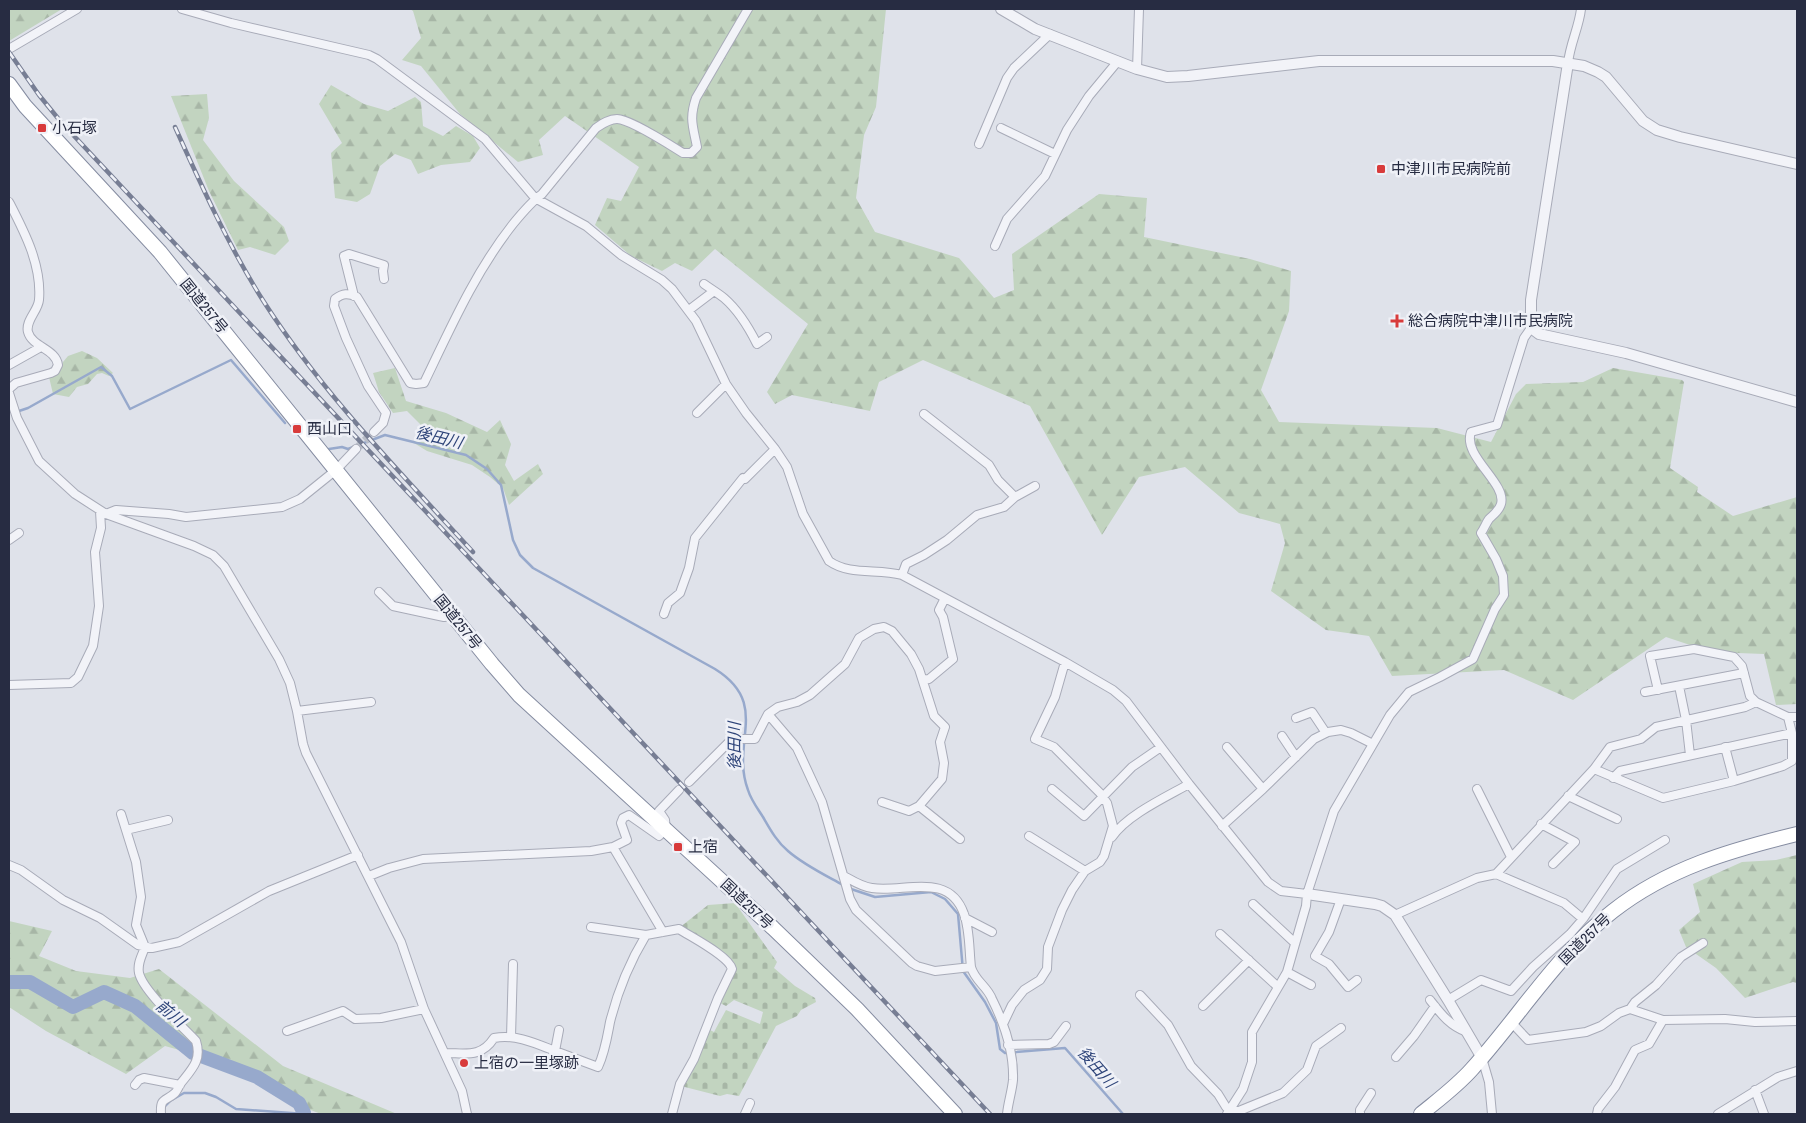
<svg xmlns="http://www.w3.org/2000/svg" width="1806" height="1123" font-family="'Archivo Narrow','Noto Sans JP',sans-serif">
	<style>
		.forest { fill: url(#forest-firs) }
		.cemetery { fill: url(#cemetery-stones) }
		.lines { fill: none; stroke-linecap: round; stroke-linejoin: round }
		.stream { stroke: #97a9cc; stroke-width: 2.5 }
		.river { stroke: #97a9cc; stroke-width: 14 }
		.minor-tunnel { stroke: #babec8; stroke-width: 8; stroke-dasharray: 8 4; stroke-linecap: butt }
		.minor-casing { stroke: #a8abb8; stroke-width: 10 }
		.tertiary-casing { stroke: #a8abb8; stroke-width: 12 }
		.trunk-casing { stroke: #858ca1; stroke-width: 16 }
		.minor { stroke: #f2f3f8; stroke-width: 8 }
		.tertiary { stroke: #f2f3f8; stroke-width: 10 }
		.trunk { stroke: #fff; stroke-width: 14 }
		.rail-casing { stroke: #777e94; stroke-width: 4.5 }
		.rail { stroke: #eff1f7; stroke-width: 2.5; stroke-dasharray: 8; stroke-linecap: butt }
		.poi-dot { fill: #d83b3b; stroke: #eff1f7; stroke-width: 2 }
		.labels { text-anchor: middle; stroke-width: 5; stroke-linejoin: round; paint-order: stroke }
		.poi-label { font-size: 15px; fill: #272c42; stroke: #eff1f7; text-anchor: start }
		.street-label { font-size: 15px; fill: #272c42; stroke: #eff1f7 }
		.water-label { font-size: 16px; font-style: italic; fill: #2e4479; stroke: #eff1f7 }
	</style>
	<defs>
		<pattern id="forest-firs" width="22" height="20" patternUnits="userSpaceOnUse" patternTransform="scale(1.25)"><rect width="22" height="20" fill="#c2d4c0"/><path d="M5 1l3.5 6h-7zM16 11l3.5 6h-7z" fill="#a7b6a6"/></pattern>
		<pattern id="cemetery-stones" width="16" height="16" patternUnits="userSpaceOnUse" patternTransform="scale(1.25)"><rect width="16" height="16" fill="#c2d4c0"/><path d="M2 7V4a2 2 0 0 1 4 0v3zM10 15v-3a2 2 0 0 1 4 0v3z" fill="#a7b6a6"/></pattern>
	</defs>
	<rect width="100%" height="100%" fill="#dfe2ea"/>
	<path class="forest" d="M9 9H62L9 41Z
		M410 9H886L876 107 864 135 856 198 875 232 959 258 994 298 1014 290 1012 254 1099 194 1147 198 1144 237 1250 259 1291 271 1289 311 1261 390 1279 422 1437 428 1491 442 1516 394 1526 384 1583 382 1613 368 1682 380 1684 382 1670 468 1698 487 1697 492 1733 516 1797 497V704L1776 705 1764 654 1711 652 1666 637 1573 700 1504 670 1392 676 1369 636 1326 630 1271 591 1285 543 1280 524 1239 513 1185 467 1139 477 1102 535 1030 406 923 360 879 382 870 411 792 395 775 404 767 392 808 324 715 249 692 271 675 263 662 271 631 256 595 225 607 198 621 201 639 167 565 116 539 140 543 155 518 162 460 114 421 66 402 60 421 38 413 11Z
		M331 85 364 104 388 111 415 97 421 102 423 126 443 136 456 126 473 136 480 148 470 162 441 165 418 174 411 160 395 154 380 166 370 194 357 202 335 198 331 153 342 143 319 104Z
		M207 94 209 118 203 140 234 181 284 227 289 241 275 255 250 247 238 250 209 191 171 96Z
		M82 351 97 358 113 373 109 376 102 373 97 374 88 384 77 387 69 397 53 394 49 377 60 371 63 362 68 356Z
		M395 368 406 401 446 413 487 432 500 420 511 444 505 465 514 481 538 464 543 474 509 505 503 488 490 477 472 465 427 451 414 443 424 428 407 411 393 413 379 392 373 373Z
		M1797 855V983L1793 982 1745 998 1716 968 1686 947 1679 930 1700 912 1693 884 1742 862 1776 860Z
		M9 921 52 931 39 956 76 971 130 978 159 969 283 1066 397 1114H321L285 1100 236 1066 165 1046 126 1074 46 1031 9 1007Z"/>
	<path class="cemetery" d="M735 903 777 962 774 968 795 986 815 998 816 1002 801 1010 797 1016 776 1026 739 1096 727 1094 720 1096 681 1086 708 1029 714 1032 726 1010 760 1024 763 1012 734 1000 726 1006 718 1002 734 972V964L715 949 679 928 708 905Z"/>
	<g class="lines">
		<path class="stream" d="M19 411 28 408 101 367 112 376 130 409 231 360 285 423
			M329 449 342 447 348 449 385 435 466 455 487 469 501 485 513 540 520 555 533 568 715 669C771 704 730 742 748 790 751 800 758 809 763 817 770 829 777 842 788 851 804 865 825 875 843 885
			M848 888 875 897 931 892 945 899 958 914 963 971 985 1002 996 1023 1000 1049 1005 1053 1065 1048 1123 1114
			M162 1109 170 1101 184 1093H205L216 1097 236 1109 305 1114"/>
		<path class="river" d="M9 982H30L73 1007 104 992 135 1006 193 1053 257 1077 299 1103 304 1113"/>
		<path class="minor-tunnel" d="M356 449 374 432"/>
		<defs>
			<path id="minor" d="M182 9 231 23 369 55 377 59 485 139 535 198 586 226 621 255 662 280 672 289 696 321 726 384 746 413 775 449 787 467 803 514 829 561C850 576 878 568 902 575L1065 662 1113 690 1126 701 1189 784 1268 882 1281 891 1307 894
				M9 49 77 9
				M1568 63C1570 44 1579 27 1581 9
				M1137 69 1139 9
				M1001 128 1055 154
				M979 144 1007 78 1014 68 1050 34
				M9 202C24 231 42 265 39 300 38 311 25 321 28 332 32 347 56 349 58 365L55 371 51 373 16 383 9 389
				M995 246 1007 219 1045 176 1067 130 1089 96 1118 61
				M704 284C711 289 718 293 724 298 738 310 749 328 757 344L767 337
				M354 296 344 256 349 254 384 265 383 271 384 279
				M689 310 714 291
				M9 365 41 347
				M9 393 17 418 39 461 75 494 106 514 194 546 213 555 224 566 279 659 290 683 297 711 303 744 306 753 401 942 424 1009 462 1091 467 1114
				M697 413 726 384
				M924 414 989 465 998 480 1015 497
				M374 432 383 423 386 413 368 386 346 338 334 306 335 299C343 293 348 293 357 297L410 383 416 384 424 383C450 329 475 272 513 224 522 213 531 202 542 194L596 128C602 124 609 119 617 119 630 119 670 145 683 153H691L697 147C693 126 689 119 696 98L748 9
				M106 514 116 510 169 514 186 517 282 507 300 499 336 470 356 449
				M9 540 19 533
				M902 575 906 564 924 555 947 540 977 515 1004 507 1015 497 1035 486
				M379 592 393 606 444 617 453 615
				M664 614 668 603 680 593 689 568 695 538 743 478 745 479 775 449
				M923 680 929 679 953 659 943 617 939 610 945 598
				M9 685 71 683 78 677 93 646 99 606 95 552 101 528 100 511
				M1679 686 1686 720 1690 755
				M1658 690 1650 656 1694 649 1734 657 1742 666 1750 696 1756 702 1788 717H1797
				M1645 692 1744 673
				M297 711 371 702
				M768 714 797 748 822 802 850 899 856 910 912 963 917 966 935 971 971 967C975 981 987 986 992 999 1004 1023 1014 1053 1013 1080 1012 1091 1008 1103 1007 1114
				M1296 718 1312 712 1326 733
				M1282 736 1296 757
				M1227 747 1263 789
				M1725 747 1734 781
				M1594 769 1663 798 1734 781 1783 766 1792 761V733L1788 717
				M1613 778 1620 771 1792 733
				M689 782 728 743 739 739H755L768 714 778 707 797 702 810 695 845 664 859 638 874 629 884 627 892 631 911 654 919 669 934 716 945 727 940 742 944 763 942 779 919 806 960 839
				M1052 789 1084 816 1132 767 1161 747
				M1477 789 1511 857
				M1568 796 1617 819
				M882 802 909 811 919 806
				M121 814 136 862 141 897 136 925 145 947C142 956 137 963 139 973 143 991 182 1026 196 1041 202 1060 192 1069 181 1083 179 1086 177 1091 175 1093 165 1102 160 1097 161 1114
				M1541 824 1575 842 1553 864
				M1222 826 1263 789 1314 739 1328 732 1341 730 1351 733 1373 744
				M126 830 168 820
				M1029 836 1085 871
				M1112 837C1127 815 1166 797 1189 784
				M613 847 663 932
				M9 865 21 870 63 900 100 918 138 945 152 948 179 942 269 891 358 855
				M1496 874 1594 769 1610 747 1641 739 1656 727 1745 707 1756 702
				M369 876 389 868 423 859 591 851 613 847 627 840 621 823 623 818 629 815 659 836 666 829 665 820 659 811 679 790
				M844 876C853 881 862 887 872 888 904 893 949 871 964 914 970 930 969 950 971 967
				M1341 899 1329 932 1315 956 1329 964 1348 987 1357 980
				M1253 904 1295 943
				M1395 915 1477 878 1496 874 1564 903 1583 919
				M965 918 992 932
				M591 927 646 935
				M1220 934 1278 987
				M1287 972 1311 985
				M1140 995 1168 1025 1191 1066 1218 1094 1226 1107 1231 1110 1239 1111 1283 1093 1307 1070 1316 1046 1341 1028
				M1430 1000C1441 1014 1450 1026 1467 1032
				M1448 1000 1481 980 1511 991 1533 967 1570 934 1583 919 1617 869 1665 840
				M1203 1006 1249 960
				M1630 1009 1635 1002 1656 985 1681 957 1703 943
				M1512 1023 1528 1040 1586 1032 1601 1026 1619 1013 1630 1009 1663 1020 1725 1019 1755 1022 1797 1021
				M1003 1024 1012 1005 1024 990 1040 980 1047 969 1048 947 1062 910 1072 890 1085 871 1100 862 1104 856 1113 826 1107 803 1100 793 1054 747 1035 739 1055 697 1065 662
				M287 1031 343 1011 355 1019 381 1018 424 1009
				M511 1037 513 964
				M1008 1045 1049 1044 1054 1042 1066 1026
				M555 1051 598 1067C605 1052 607 1038 610 1022 618 990 629 963 646 935L679 929C691 937 729 956 732 969L718 998 694 1059 680 1084 672 1114
				M445 1053C466 1053 481 1058 494 1038 516 1034 535 1043 555 1051L559 1030
				M1396 1057 1414 1036 1435 1006
				M1482 1058 1489 1082 1492 1114
				M135 1085 139 1080 144 1078 180 1085
				M1755 1090 1764 1114
				M745 1114 750 1103
				M1227 1114 1243 1089 1252 1062V1032L1287 972 1306 906 1307 894 1334 811 1390 715 1409 692 1440 677 1473 659 1495 609 1504 595 1503 576 1496 559 1481 533C1484 529 1486 523 1489 519 1493 515 1499 511 1501 504 1507 483 1462 456 1471 432L1497 425 1524 338 1531 328
				M1360 1114V1110L1371 1093
				M1597 1114 1598 1109 1615 1087 1635 1050 1649 1044 1663 1020
				M1718 1114 1778 1077 1797 1071"/>
			<path id="tertiary" d="M1001 9 1035 29 1137 69 1167 77 1188 76 1319 61H1553L1584 66 1598 72 1606 77 1643 121 1657 130 1680 137 1797 164
				M1568 63 1531 300V328L1539 334 1626 353 1797 402
				M1307 894 1375 904 1382 906 1395 915 1448 1000 1482 1058"/>
			<path id="trunk" d="M9 84 25 106 160 252 492 664 519 695 773 928 857 1009 955 1114
				M1421 1114C1438 1100 1457 1086 1472 1069 1519 1017 1557 954 1613 911 1668 868 1731 850 1797 834"/>
		</defs>
		<use href="#minor" class="minor-casing"/>
		<use href="#tertiary" class="tertiary-casing"/>
		<use href="#trunk" class="trunk-casing"/>
		<use href="#minor" class="minor"/>
		<use href="#tertiary" class="tertiary"/>
		<use href="#trunk" class="trunk"/>
		<defs>
			<path id="rail" d="M9 52 39 95 61 122 990 1114
				M175 127C202 187 229 247 264 302 323 394 400 472 473 552"/>
		</defs>
		<use href="#rail" class="rail-casing"/>
		<use href="#rail" class="rail"/>
	</g>
	<g class="poi-dot">
		<rect x="37" y="123" width="10" height="10" rx="2.5"/>
		<rect x="1376" y="164" width="10" height="10" rx="2.5"/>
		<path d="M1394.5 313.5h5v5h5v5h-5v5h-5v-5h-5v-5h5z"/>
		<rect x="292" y="424" width="10" height="10" rx="2.5"/>
		<rect x="673" y="842" width="10" height="10" rx="2.5"/>
		<circle cx="464" cy="1063" r="5"/>
	</g>
	<g class="labels">
		<g class="poi-label">
			<text x="52" y="133">小石塚</text>
			<text x="1391" y="174">中津川市民病院前</text>
			<text x="1408" y="326">総合病院中津川市民病院</text>
			<text x="307" y="434">西山口</text>
			<text x="688" y="852">上宿</text>
			<text x="474" y="1068">上宿の一里塚跡</text>
		</g>
		<g class="street-label">
			<text transform="translate(204 306) rotate(51)" y="5">国道257号</text>
			<text transform="translate(458 622) rotate(51)" y="5">国道257号</text>
			<text transform="translate(747 904) rotate(43)" y="5">国道257号</text>
			<text transform="translate(1585 939) rotate(-45)" y="5">国道257号</text>
		</g>
		<g class="water-label">
			<text transform="translate(439 437) rotate(14)" y="6">後田川</text>
			<text transform="translate(734 746) rotate(-90)" y="6">後田川</text>
			<text transform="translate(171 1013) rotate(39)" y="6">前川</text>
			<text transform="translate(1097 1067) rotate(49)" y="6">後田川</text>
		</g>
	</g>
	<rect width="1806" height="1123" fill="none" stroke="#272c42" stroke-width="20"/>
</svg>
